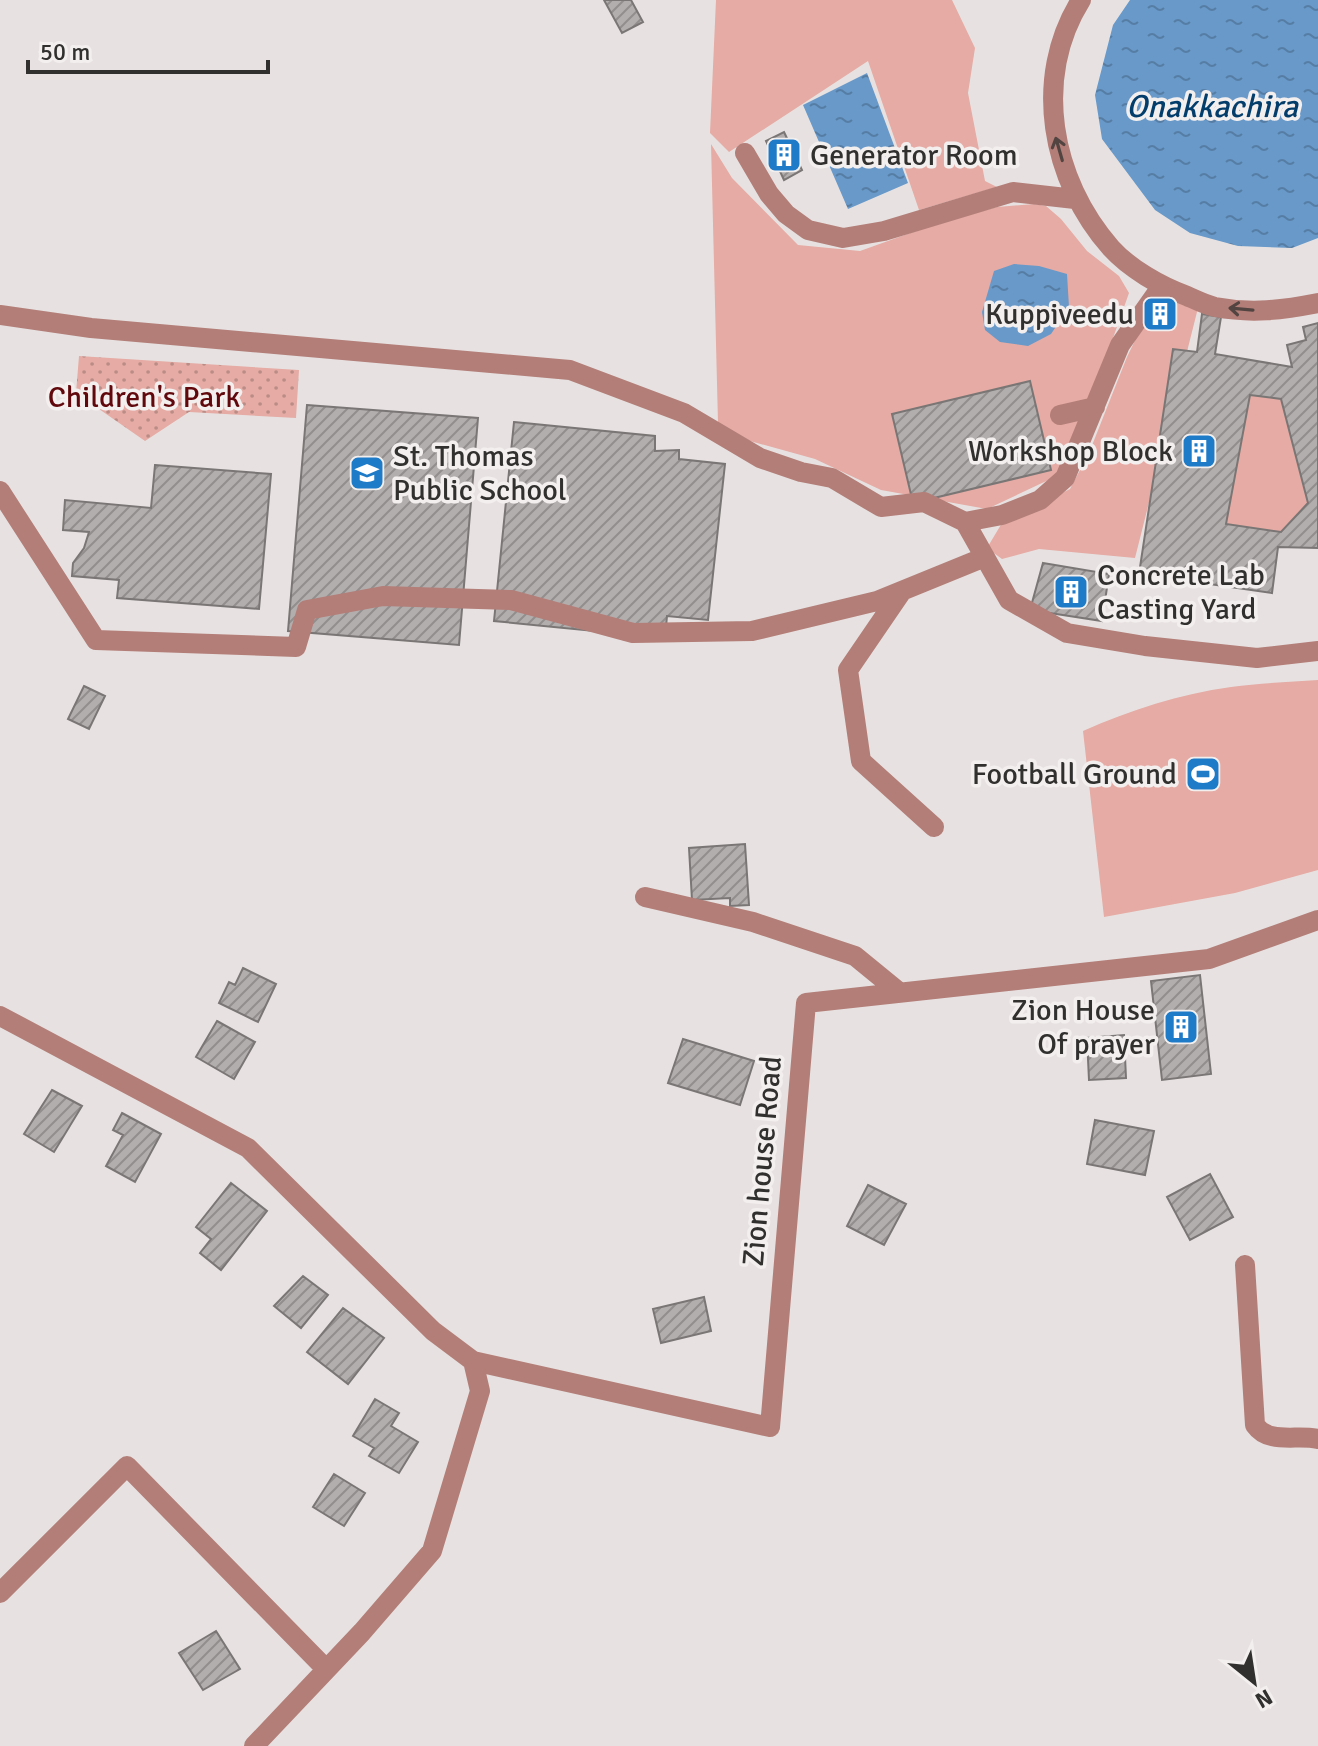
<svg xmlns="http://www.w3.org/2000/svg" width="1318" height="1746" font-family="Signika,sans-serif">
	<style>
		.green { fill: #e5aba4 }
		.park { fill: url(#park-dots) }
		.water { fill: url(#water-ripples) }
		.building { fill: url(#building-hatch); stroke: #7a7675; stroke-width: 2; fill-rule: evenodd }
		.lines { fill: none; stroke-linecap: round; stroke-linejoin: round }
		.minor { stroke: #b37e78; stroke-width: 20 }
		.oneway { stroke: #524441 }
		.labels { text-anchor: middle; stroke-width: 7; stroke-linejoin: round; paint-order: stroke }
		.poi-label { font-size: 30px; fill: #31302f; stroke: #f4efef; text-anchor: end }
		.park-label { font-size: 30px; fill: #60080b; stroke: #f4efef }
		.street-label { font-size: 30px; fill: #31302f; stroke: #f4efef }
		.water-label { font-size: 32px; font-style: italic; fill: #033d6b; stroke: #f4efef }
	</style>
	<defs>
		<pattern id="park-dots" width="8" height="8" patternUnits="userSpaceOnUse" patternTransform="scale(2)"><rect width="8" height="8" fill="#e5aba4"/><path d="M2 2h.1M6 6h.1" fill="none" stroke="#ba8c86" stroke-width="1.8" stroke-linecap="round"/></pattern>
		<pattern id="water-ripples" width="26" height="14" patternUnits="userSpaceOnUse" patternTransform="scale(2)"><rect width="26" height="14" fill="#6899c9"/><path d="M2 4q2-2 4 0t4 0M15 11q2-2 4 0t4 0" fill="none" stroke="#567da4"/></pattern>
		<pattern id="building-hatch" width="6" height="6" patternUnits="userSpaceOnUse" patternTransform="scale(2)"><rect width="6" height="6" fill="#b3aeae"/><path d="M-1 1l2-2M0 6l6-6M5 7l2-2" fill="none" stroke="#928e8e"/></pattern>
	</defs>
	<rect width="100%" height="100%" fill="#e7e2e1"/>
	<path class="green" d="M716 0H952L975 48 968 93 985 181 997 187 919 210 868 61 729 152 710 133Z
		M711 144 732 178 798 245 860 251 941 222 997 207 1034 204 1046 206 1061 219 1087 251 1119 276 1129 293 1091 400 1057 476 987 509 881 490 815 459 750 441 718 423Z
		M1161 287 1199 304 1135 558 1039 549 1002 559 987 548 1002 523 1070 489 1089 453 1127 357Z
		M1250 395 1281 399 1308 503 1281 532 1226 524Z
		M1318 680V870L1235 893 1104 917 1083 731C1131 710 1179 694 1231 687 1260 683 1289 682 1318 680Z"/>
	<path class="park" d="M79 356 299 370 296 418 189 412 145 441 76 393Z"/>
	<path class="water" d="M1130 0H1318V238L1292 248 1238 246 1190 233 1155 210 1102 139 1095 95 1113 25Z
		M867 73 908 183 848 209 803 105Z
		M1014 264 1039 266 1067 274 1069 307 1051 334 1028 346 1000 342 985 330 982 312 994 271Z"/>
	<path class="building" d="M604 0H631L643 22 622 33Z
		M784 132 802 170 784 180 766 141Z
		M1202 314 1221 317 1215 354 1292 367 1287 345 1306 340 1303 327 1318 323V548L1278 547 1272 593 1139 574 1173 349 1197 352ZM1250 395 1281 399 1308 503 1281 532 1226 524Z
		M1030 381 1051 470 913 503 892 414Z
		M307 405 478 418 459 645 288 631Z
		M514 422 655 436V451L679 450V459L725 464 708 620 667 616 665 638 494 621Z
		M155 465 271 474 259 609 117 598 119 580 72 576 73 563 84 548 89 532 63 530 65 500 151 508Z
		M1043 563 1109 574 1102 621 1030 610Z
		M84 686 105 696 89 729 68 719Z
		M745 844 749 905 730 906V898L692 900 689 848Z
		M243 968 276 984 258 1022 219 1003 229 982 235 985Z
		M1200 975 1211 1074 1162 1080 1151 981Z
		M217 1021 255 1042 234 1079 196 1057Z
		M1124 1035 1126 1078 1089 1080 1087 1038Z
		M683 1039 754 1061 740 1105 668 1083Z
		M52 1090 82 1106 54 1152 24 1134Z
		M122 1113 161 1134 135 1182 106 1166 123 1135 113 1130Z
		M1095 1120 1154 1131 1145 1175 1087 1164Z
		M1210 1174 1233 1217 1190 1240 1167 1197Z
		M231 1183 267 1211 221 1270 200 1253 211 1239 196 1227Z
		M868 1185 906 1204 884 1245 847 1226Z
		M303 1276 328 1295 301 1328 274 1306Z
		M704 1297 711 1331 661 1343 653 1309Z
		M343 1308 384 1338 348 1384 307 1352Z
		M375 1399 399 1413 391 1426 418 1442 399 1473 369 1456 374 1448 353 1436Z
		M334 1474 365 1493 344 1526 313 1507Z
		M216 1631 240 1669 203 1690 179 1653Z"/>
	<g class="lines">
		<path class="minor" d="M1081 0C1032 78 1051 180 1111 248 1130 269 1160 286 1187 296 1196 300 1206 305 1215 307 1252 314 1282 310 1318 303
			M745 153 769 194 786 214 808 230 843 238 884 231 1013 192 1075 199
			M0 315 91 328 570 370 684 413 760 458 801 472 832 478 881 507 924 502 965 522 1002 515 1040 500 1065 478 1120 345 1161 287
			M1060 415 1095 407
			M0 491 96 640 296 647 307 610 383 596 511 600 633 633 752 631 877 601 985 557
			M965 522 1009 600 1067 633 1145 646 1257 658 1318 651
			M902 591 848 670 861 761 934 827
			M645 897 753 922 855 956 899 992
			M0 1016 248 1148 433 1331 473 1361 480 1391 432 1551 362 1632 254 1746
			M1245 1265 1255 1425C1269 1445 1297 1434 1318 1439
			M473 1361 770 1427 806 1003 1209 959 1318 920
			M0 1593 127 1466 326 1669"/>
	</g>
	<defs><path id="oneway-shaft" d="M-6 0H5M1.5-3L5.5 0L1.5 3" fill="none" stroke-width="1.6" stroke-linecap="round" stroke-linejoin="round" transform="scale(2)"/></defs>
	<g class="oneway">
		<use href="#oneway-shaft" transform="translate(1059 149) rotate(-106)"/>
		<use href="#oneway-shaft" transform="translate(1241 309) rotate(-175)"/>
	</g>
	<defs>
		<symbol id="building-square" viewBox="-11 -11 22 22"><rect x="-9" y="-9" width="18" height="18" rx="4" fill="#1e7bc8" stroke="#f4efef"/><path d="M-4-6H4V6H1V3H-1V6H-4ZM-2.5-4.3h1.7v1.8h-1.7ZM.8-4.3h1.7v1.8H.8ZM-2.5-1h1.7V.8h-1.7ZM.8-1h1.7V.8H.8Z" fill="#fff"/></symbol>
		<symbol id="school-square" viewBox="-11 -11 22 22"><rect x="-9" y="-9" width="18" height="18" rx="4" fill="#1e7bc8" stroke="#f4efef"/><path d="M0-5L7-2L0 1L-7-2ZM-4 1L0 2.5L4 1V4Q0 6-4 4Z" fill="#fff"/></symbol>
		<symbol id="stadium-square" viewBox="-11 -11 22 22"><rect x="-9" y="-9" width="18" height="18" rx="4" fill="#1e7bc8" stroke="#f4efef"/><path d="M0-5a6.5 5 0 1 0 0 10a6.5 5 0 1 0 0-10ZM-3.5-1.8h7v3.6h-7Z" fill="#fff"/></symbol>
	</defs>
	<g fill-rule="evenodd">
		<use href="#building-square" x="764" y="135" width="40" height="40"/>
		<use href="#building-square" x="1140" y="294" width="40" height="40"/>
		<use href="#building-square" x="1179" y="431" width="40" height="40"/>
		<use href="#school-square" x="347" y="453" width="40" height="40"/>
		<use href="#building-square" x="1051" y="572" width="40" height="40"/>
		<use href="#stadium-square" x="1183" y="754" width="40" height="40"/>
		<use href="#building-square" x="1161" y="1007" width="40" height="40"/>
	</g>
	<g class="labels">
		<g class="poi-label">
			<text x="810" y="165" text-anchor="start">Generator Room</text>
			<text x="1134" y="324">Kuppiveedu</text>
			<text x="1173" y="461">Workshop Block</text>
			<text x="393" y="466" text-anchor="start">St. Thomas<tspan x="393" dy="34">Public School</tspan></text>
			<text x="1097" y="585" text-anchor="start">Concrete Lab<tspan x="1097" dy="34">Casting Yard</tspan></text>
			<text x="1177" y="784">Football Ground</text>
			<text x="1155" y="1020">Zion House<tspan x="1155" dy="34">Of prayer</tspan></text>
		</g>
		<g class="park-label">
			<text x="144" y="407">Children's Park</text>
		</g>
		<g class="street-label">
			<text transform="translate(762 1161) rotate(-85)" y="10">Zion house Road</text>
		</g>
		<g class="water-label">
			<text x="1212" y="117">Onakkachira</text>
		</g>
	</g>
	<g transform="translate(1254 1682) rotate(150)" stroke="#f4efef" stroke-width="6" paint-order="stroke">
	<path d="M0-6L14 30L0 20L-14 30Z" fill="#31302f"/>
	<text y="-12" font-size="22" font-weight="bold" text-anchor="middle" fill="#31302f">N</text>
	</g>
	<path d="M28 60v12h240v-12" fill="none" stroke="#31302f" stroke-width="4"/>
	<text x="40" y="60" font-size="24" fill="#31302f" stroke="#f4efef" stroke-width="6" paint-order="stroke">50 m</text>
</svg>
